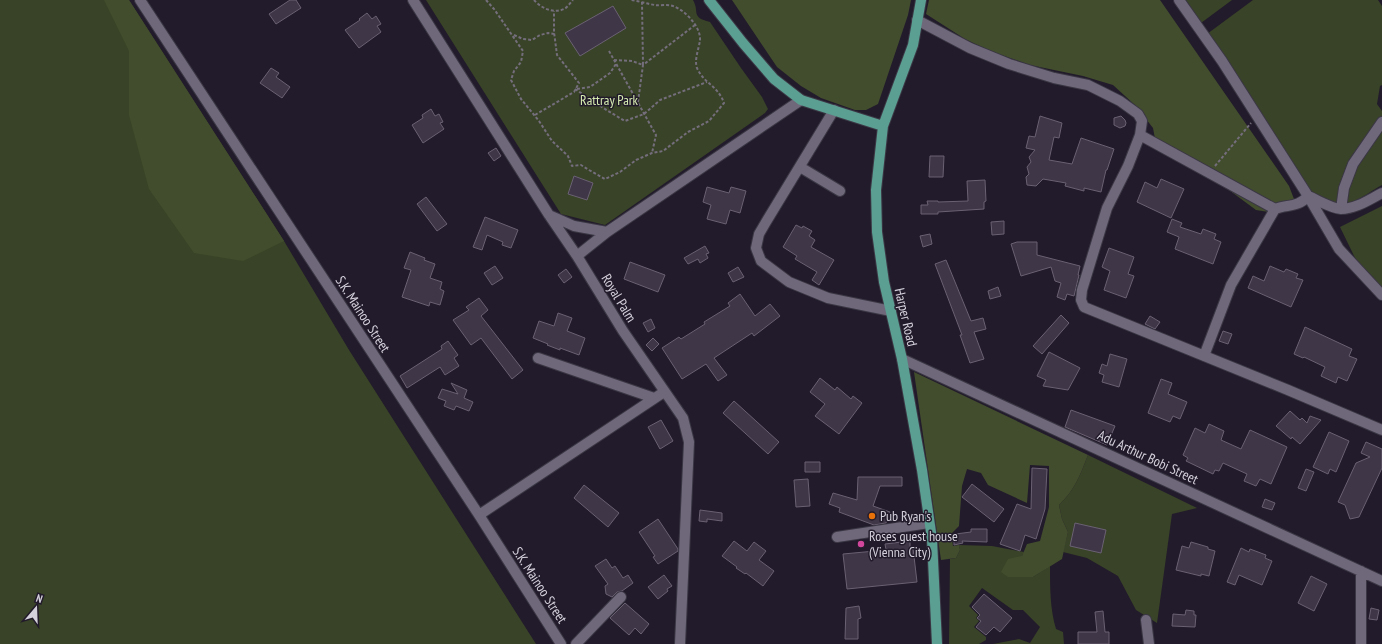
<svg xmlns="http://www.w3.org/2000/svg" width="1382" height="644" font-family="'PT Sans Narrow',sans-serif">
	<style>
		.green { fill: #394327 }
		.forest { fill: #424d2d }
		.building { fill: #3f3647; stroke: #6a6173 }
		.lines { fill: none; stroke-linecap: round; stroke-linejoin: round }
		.minor-casing { stroke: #3b3744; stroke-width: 12 }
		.major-casing { stroke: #3b3744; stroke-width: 12 }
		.path { stroke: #746e7c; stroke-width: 2; stroke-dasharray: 3 2; stroke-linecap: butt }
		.minor { stroke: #6f687b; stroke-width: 10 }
		.major { stroke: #5b9e92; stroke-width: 10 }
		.food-dot { fill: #e8710a; stroke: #221b2b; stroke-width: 1.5 }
		.hotel-dot { fill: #d1479c; stroke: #221b2b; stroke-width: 1.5 }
		.labels { text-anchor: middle; stroke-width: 3; stroke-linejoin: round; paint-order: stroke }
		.park-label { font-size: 14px; fill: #d7edb1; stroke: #221b2b }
		.street-label { font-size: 14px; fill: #d5d1dc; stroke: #221b2b }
		.poi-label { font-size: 14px; fill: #d5d1dc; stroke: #221b2b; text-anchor: start }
	</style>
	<rect width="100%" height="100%" fill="#221b2b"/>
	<path class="green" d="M0 0H129L284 241 349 350 536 644H0Z
		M426 0H693C700 12 690 17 710 22L741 68 762 97 768 109 765 113 605 225 561 214Z
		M1186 0H1232L1201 23Z
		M1253 0H1378L1382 6V85L1380 86 1377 104 1382 111V185C1374 189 1361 199 1352 202 1335 207 1320 198 1306 188L1207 34Z
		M1382 206V290L1358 264 1340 227Z
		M1088 455 1197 508 1172 514 1157 623 1136 610 1118 576 1087 558 1063 552 1068 532 1062 519 1059 505C1075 490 1080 475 1088 455Z
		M959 545 992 546 1024 552 1022 556 1033 577 1050 566C1050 588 1050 609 1056 629L1063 632 1064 644H993L1019 639 1030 643 1040 627 1023 610H1013L982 588 969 606 978 615 976 618 979 621 974 627 986 637V640L979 644H949L950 559 956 558 960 550Z"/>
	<path class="forest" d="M104 0H129L284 241 243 261 194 253 149 189 129 115V51Z
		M732 0H911L908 15 878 104 866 110H855L821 98 801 86 777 67Z
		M929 0H1160L1289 186 1294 199 1290 210 1275 213 1256 210 1206 173 1156 144 1153 128 1136 106 1113 85 1083 76 1030 65 990 51 965 39 926 14Z
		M914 372 1088 455C1080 475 1075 490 1059 505L1062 519 1068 532 1062 559 1033 577H1008L1001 572 1008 559 1022 556 1027 544 1040 541 1049 507V466L1030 465 1027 503 988 485 981 473 967 469 962 486 959 526 951 534 953 546 959 545 960 550 956 558 941 560Z"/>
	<path class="building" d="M290 0H296L301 8 276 24 269 14Z
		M613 6 626 28 580 56 565 33Z
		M367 13 372 19 376 16 381 24 377 26 381 32 359 48 345 30 360 20 359 19Z
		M271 68 279 73 276 77 290 87 282 98 260 83Z
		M431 109 435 116 439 114 443 122 440 123 444 129 423 143 412 125 423 118 422 115Z
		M1040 116 1062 123 1059 138 1054 137 1049 160 1072 164 1081 138 1114 149 1107 170H1106L1101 192 1084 188V191L1065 186 1066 183 1043 179 1036 186 1027 185 1026 177 1029 174 1027 167 1031 162 1029 157 1035 150 1026 148 1029 136 1035 137Z
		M1121 116 1125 120 1126 123 1125 126 1120 128 1114 125V118Z
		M496 148 501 156 494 161 488 153Z
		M930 156H944L943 177H929Z
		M574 176 593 183 587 200 568 194Z
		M1161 179 1184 189 1171 218 1137 202 1145 182 1157 188Z
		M985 180 986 201 984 202V209L938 212V214H921V205H928L927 201H938V202L968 201 967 181Z
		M707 187 729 193 731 187 746 191 740 213 730 210 726 224 707 219 711 205 703 202Z
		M426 197 447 224 437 231 417 204Z
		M485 217 518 230 511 248 502 245 503 242 487 235 482 250 473 247Z
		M1172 219 1182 223 1180 227 1201 234 1203 229 1216 234 1214 239 1221 242 1213 264 1175 249 1179 237 1167 232Z
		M1004 221V234L992 235 991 222Z
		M796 225 802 228 803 226 812 231 809 236 815 240 811 247 834 260 819 285 812 280 817 272 795 259 797 256 783 247Z
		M930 234 932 244 923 247 920 236Z
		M1017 242H1037V255L1080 266 1078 275H1079L1074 296 1067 294 1065 300 1057 297 1061 283 1055 281 1051 267 1021 276 1011 244Z
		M705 246 709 253 706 254 708 258 700 263 698 259 688 264 684 258Z
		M1109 248 1134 257 1128 274 1134 276 1126 298 1104 290 1110 271 1102 267Z
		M410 252 425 258 424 260 435 264 430 278 442 282 440 289 444 291 440 305 430 302 429 306 402 297 411 270 404 268Z
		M946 260 971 321 983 318 986 329 974 332 984 359 970 363 960 335H962L935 264Z
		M630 262 665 275 658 292 624 279Z
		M495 266 503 278 492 285 484 273Z
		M1270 266 1284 272 1286 269 1298 274 1296 278 1303 280 1291 307 1248 288 1253 276 1264 281Z
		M738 267 744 277 733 282 728 273Z
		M566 269 572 277 564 283 558 275Z
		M998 287 1001 296 990 299 988 291Z
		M740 294 755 316 770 304 780 316 754 336 752 333 714 358 727 375 718 381 706 364 682 379 662 348 679 337 681 339 705 324 704 322 730 306 728 303Z
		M479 298 488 310 481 316 523 370 512 379 481 338 471 345 453 320 469 310 466 307Z
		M558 313 572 318 567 331 585 338 579 355 560 348V350L547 345 548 344 533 338 539 321 554 326Z
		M1061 315 1069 323 1042 354 1033 346Z
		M1150 316 1160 322 1155 329 1145 324Z
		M651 319 655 328 648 332 643 323Z
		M1305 327 1352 349 1349 356 1357 359 1347 381 1338 377 1336 383 1321 376 1325 367 1304 357 1303 358 1294 354Z
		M1223 331 1232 334 1228 344 1219 341Z
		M653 338 659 344 652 351 646 345Z
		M448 341 458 355 454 358 459 366 445 375 440 367 407 388 400 376 442 349 441 346Z
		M1049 352 1080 368 1068 390 1043 386 1046 380 1037 376Z
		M1110 354 1127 359 1119 387 1102 382 1104 375 1099 373 1102 364 1107 366Z
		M820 378 835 390 837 387 851 399 853 396 862 403 839 434 815 416 825 404 810 392Z
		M1161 379 1172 383 1168 394 1187 402 1180 419 1173 416 1170 422 1148 413Z
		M451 383 467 390 464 398 473 402 469 411 456 406 454 410 444 406 446 401 438 398 442 389 458 394Z
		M734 401 779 442 768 454 723 413Z
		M1071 410 1115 426 1107 445 1065 427Z
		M1290 411 1300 420 1302 418 1307 423 1310 416 1321 420 1300 444 1292 437 1291 439 1276 426Z
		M661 420 673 441 660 449 648 427Z
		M1209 424 1224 431 1221 440 1241 449 1250 430 1287 447 1271 484 1260 479 1256 486 1244 481 1247 474 1223 463 1219 471 1215 470 1213 474 1186 461 1188 458 1183 455 1195 428 1205 433Z
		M1329 432 1349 441 1336 472 1330 469 1328 474 1313 467Z
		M1366 442 1382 449V468L1359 517 1350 519 1345 505 1338 502 1356 463 1370 457 1361 453Z
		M805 462H820V472H805Z
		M1032 468 1047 469 1045 509 1036 539 1025 535 1020 551 1000 544 1017 504 1031 509Z
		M1306 469 1314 472 1306 491 1298 488Z
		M858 477H902V486H880L873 506 890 512 886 523 874 525 839 512 840 508 829 504 833 493 857 500Z
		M808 479 810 506 796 507 794 480Z
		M972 484 1004 509 994 522 962 497Z
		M584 485 619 513 608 527 574 498Z
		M1265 499 1275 503 1272 510 1262 507Z
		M700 510 722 513V521L707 519V522L699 521Z
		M658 519 678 549V551L658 564 653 557 655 556 639 532Z
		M1075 523 1106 530 1101 553 1070 546Z
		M971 529H987V542L962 541 963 543 954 545V541H941L940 536 971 532Z
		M734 541 747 551 754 542 766 551 759 560 774 571 763 586 746 573 745 574 736 568 737 567 722 556Z
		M910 541V548H913L917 582 847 589 843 554 886 550 885 544Z
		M1191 542 1208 547V549L1215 551 1209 576 1201 574V576L1176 570 1182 546 1189 548Z
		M1241 548 1249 552 1250 549 1266 555 1265 558 1272 561 1262 585 1239 575 1235 585 1227 582Z
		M606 559 612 568 615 566 623 578 628 575 633 583 622 591 617 592 612 597 606 594 605 586 608 584 595 566Z
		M664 575 672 586 667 589 668 591 658 599 648 587Z
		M1311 576 1327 584 1314 611 1298 603Z
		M984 594 1012 618 1000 632 994 627 986 635 976 627 981 621 977 618 980 615 972 607Z
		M625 603 649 624 641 634 635 628 629 635 610 618Z
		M859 606 861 618 858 619V639H845L846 608Z
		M1371 608 1379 610 1377 620 1369 619Z
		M1186 610 1194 611V615H1196L1195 627 1172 626 1173 614 1185 615Z
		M1103 611 1105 632H1109V644H1078V632H1097L1095 612Z"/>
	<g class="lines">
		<defs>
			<path id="minor" d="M140 0 479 515 561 644
				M413 0 549 215 577 256 623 331 683 418 689 442 680 644
				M1179 0 1222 61 1308 196 1339 249 1382 295
				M917 20 970 48 1009 64 1054 78 1088 85 1120 101 1138 114 1142 121 1140 135 1128 166 1107 208 1082 290 1081 300 1084 307 1288 390 1382 430
				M834 110 766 222 759 234 756 248 761 261 789 282 828 298 891 311
				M1140 135 1275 209
				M800 167 840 191
				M1308 196C1318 200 1330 208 1341 209 1356 209 1370 199 1382 193
				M1341 209 1344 188 1353 164 1382 122
				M549 215 574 226 607 232
				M577 256 607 232 801 100
				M1204 356 1231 285 1275 209C1287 204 1298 208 1308 196
				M538 358 654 398
				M902 359 1382 581
				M479 515 664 392
				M837 537 929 523
				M1361 571V644
				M1146 620 1149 644
				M576 644 621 597"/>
			<path id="major" d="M709 0 743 43 774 79 801 100 883 126
				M921 0 913 45 883 126 876 190 877 232 884 282 902 359 922 470 932 539 937 644"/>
		</defs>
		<use href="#minor" class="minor-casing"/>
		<use href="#major" class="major-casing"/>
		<path class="path" d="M486 0 494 9 523 51 521 62 514 71 511 80 521 99 539 121 552 141 568 156 572 166 581 165 589 170 605 179 620 172 636 160 652 153 663 151 688 132 709 121 724 103C718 86 705 84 698 70 693 62 699 49 700 40 701 27 685 10 673 6 667 4 660 6 655 5 647 4 639 1 631 0
			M534 0C541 8 553 14 564 9 567 8 570 3 573 0
			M514 35 523 39 532 40 540 35 548 33 554 34
			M609 51 656 135 652 153
			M614 60 632 61 643 65 642 2 641 0
			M575 89 608 111 625 121 644 114 660 100 707 82
			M577 89 590 87 610 73 616 64
			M638 102 643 65 695 25
			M535 115 574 92 579 83 557 55 554 32V11
			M1215 166 1251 123"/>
		<use href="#minor" class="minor"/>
		<use href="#major" class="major"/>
	</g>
	<circle class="food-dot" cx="872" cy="516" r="4"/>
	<circle class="hotel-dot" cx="861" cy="544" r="4"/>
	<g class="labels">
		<g class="park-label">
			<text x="609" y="105">Rattray Park</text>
		</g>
		<g class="street-label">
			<text transform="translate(619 298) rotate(59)" y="5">Royal Palm</text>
			<text transform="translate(363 314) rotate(57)" y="5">S.K. Mainoo Street</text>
			<text transform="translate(906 317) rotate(77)" y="5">Harper Road</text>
			<text transform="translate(1148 457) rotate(25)" y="5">Adu Arthur Bobi Street</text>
			<text transform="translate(540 585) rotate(57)" y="5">S.K. Mainoo Street</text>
		</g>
		<g class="poi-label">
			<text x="880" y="521">Pub Ryan's</text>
			<text x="869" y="541">Roses guest house<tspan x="869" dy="16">(Vienna City)</tspan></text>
		</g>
	</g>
	<g transform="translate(36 608) rotate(19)" stroke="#221b2b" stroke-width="3" paint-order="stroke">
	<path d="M0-3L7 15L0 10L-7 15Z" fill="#d5d1dc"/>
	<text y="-6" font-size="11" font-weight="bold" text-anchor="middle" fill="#d5d1dc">N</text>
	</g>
</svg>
